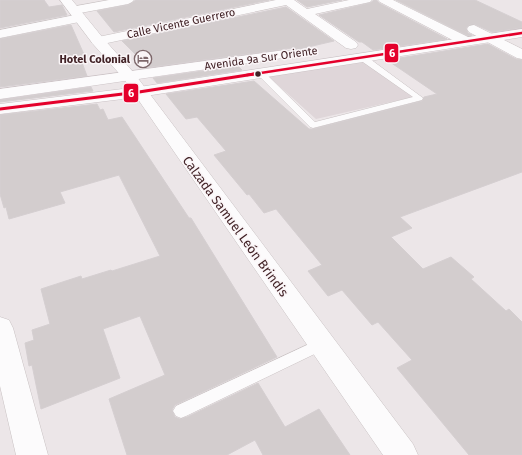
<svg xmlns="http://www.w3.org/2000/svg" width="522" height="455" font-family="'Fira Sans',sans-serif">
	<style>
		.built { fill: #dfd6d9 }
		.building { fill: #d3cdce; stroke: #d5cfd1 }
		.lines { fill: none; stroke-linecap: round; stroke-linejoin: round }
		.service-casing { stroke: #c8c1c2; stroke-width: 1 }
		.minor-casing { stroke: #c8c1c2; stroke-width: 1 }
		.tertiary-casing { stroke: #c8c1c2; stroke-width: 1 }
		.secondary-casing { stroke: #cac1c4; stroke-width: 1 }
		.service { fill: #fcfbfc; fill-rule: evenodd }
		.minor { fill: #fcfbfc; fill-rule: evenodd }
		.tertiary { fill: #fcfbfc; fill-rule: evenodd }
		.secondary { fill: #fcfbfc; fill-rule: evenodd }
		.bus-1-far1-casing { stroke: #faf5f7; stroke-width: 4.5 }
		.bus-1-casing { stroke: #faf5f7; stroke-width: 5.5 }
		.bus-1-far1 { stroke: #e4002b; stroke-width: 2.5 }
		.bus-1 { stroke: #e4002b; stroke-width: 3 }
		.bus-dot { fill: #412226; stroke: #faf5f7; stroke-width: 1.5 }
		.labels { text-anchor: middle; stroke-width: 3; stroke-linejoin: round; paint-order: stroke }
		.far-street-label { font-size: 11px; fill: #412226; stroke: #faf5f7 }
		.far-poi-label { font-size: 11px; font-weight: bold; fill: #412226; stroke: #faf5f7; text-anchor: end }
		.street-label { font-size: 13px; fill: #412226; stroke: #faf5f7 }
		.line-badge { stroke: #faf5f7; stroke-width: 1.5 }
		.badge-label { font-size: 11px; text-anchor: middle; font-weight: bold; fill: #fff }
	</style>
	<rect width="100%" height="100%" fill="#ece6e8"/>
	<path class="built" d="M363 62 413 97 316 119 268 76Z"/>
	<path class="building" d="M0 0H44L49 7 62 5 67 15 0 28Z
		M136 0H269L114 32 97 11 128 5Z
		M297 0H342L307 7Z
		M374 0H376L379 3 447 39 373 50 362 42H359L319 15 370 3Z
		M396 0H475L522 22V28L492 32 474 24 469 25 466 28 468 33 472 35 468 36Z
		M286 7 334 41 295 50 292 48 144 68 137 56 122 41Z
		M71 25 86 59 81 60 87 76 0 87V39Z
		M488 44 516 59 522 60V172L400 217 412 228 391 237 423 269 451 257 474 277 471 279 506 311 509 309 522 322V455H469L397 368 412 360 378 322 372 325 342 290 328 296 308 271 322 265 276 209 264 213 249 194 247 195 214 155 226 151 197 117 186 119 166 94 254 81 309 129H313L422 101 424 97 437 94 387 60Z
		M238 66 242 70 157 83 153 78Z
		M91 87 93 91 0 102V100Z
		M97 104 100 110 103 109 108 120 122 117 189 218H191L277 357 175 405 172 410 175 417 180 419 187 417 258 383 285 427 319 409 350 455H263L255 440 227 455H127L109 399 165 375 140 316 103 329 120 378 41 409 32 365 29 366 25 343 34 340 32 330 50 324 41 289 81 276 82 279 111 270 112 271 160 256 119 175 60 192 65 203 9 219 6 207 4 208 0 194V115Z"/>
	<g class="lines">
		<defs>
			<path id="service" d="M360 56H366L423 98 422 100 313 128 310 127 256 73 260 71H263L315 122 413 97 360 60Z
				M322 338 327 340 329 344 327 348 186 416 181 418 176 416 173 411 176 406Z"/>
			<path id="minor" d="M109 0H134L132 2 128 4 75 14 71 13 69 10 71 7Z
				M276 0H294L307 9 349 0H372L370 2 315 14 356 42 358 45 356 48 351 49 346 48 286 5 98 45 93 44 91 41 93 38 98 37Z
				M378 0H393L470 38 472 41 470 44H460L380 2Z
				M80 14 84 15 86 18 84 21 0 38V30Z
				M474 25 522 49V59L517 58 469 32 467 29 469 26Z
				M0 317 9 320 13 328 48 455H16L0 386Z"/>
			<path id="tertiary" d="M60 0H72L103 38 134 73 413 444 418 455H383L124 79 93 44Z"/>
			<path id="secondary" d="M522 29V37L139 97 0 114V104L139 87Z
				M285 50 290 51 292 54 290 57 0 99V89Z"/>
		</defs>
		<use href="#service" class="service-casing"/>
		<use href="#minor" class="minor-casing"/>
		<use href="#tertiary" class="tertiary-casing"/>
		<use href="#secondary" class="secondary-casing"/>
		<use href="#service" class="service"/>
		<use href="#minor" class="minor"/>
		<use href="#tertiary" class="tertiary"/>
		<use href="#secondary" class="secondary"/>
		<defs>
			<path id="bus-1-far1" d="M247 75 522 33"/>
			<path id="bus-1" d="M0 109 139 92 254 74"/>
		</defs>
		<use href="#bus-1-far1" class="bus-1-far1-casing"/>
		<use href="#bus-1" class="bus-1-casing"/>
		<use href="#bus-1-far1" class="bus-1-far1"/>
		<use href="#bus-1" class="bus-1"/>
	</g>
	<defs>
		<symbol id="hotel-ring" viewBox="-11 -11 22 22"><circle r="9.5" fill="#faf5f7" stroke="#7d676a" stroke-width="1.5"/><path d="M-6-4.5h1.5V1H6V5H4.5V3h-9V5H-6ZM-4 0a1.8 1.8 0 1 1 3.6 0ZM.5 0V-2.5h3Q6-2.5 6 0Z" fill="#7d676a"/></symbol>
	</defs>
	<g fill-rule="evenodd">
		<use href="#hotel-ring" x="133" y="49" width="20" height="20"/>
	</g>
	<circle class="bus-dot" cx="258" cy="74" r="3.5"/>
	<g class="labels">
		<g class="far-street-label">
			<text transform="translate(181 23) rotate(-12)" y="4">Calle Vicente Guerrero</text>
			<text transform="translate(261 58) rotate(-8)" y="4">Avenida 9a Sur Oriente</text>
		</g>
		<g class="far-poi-label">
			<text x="130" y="63">Hotel Colonial</text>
		</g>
		<g class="street-label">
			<text transform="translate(236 226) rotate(54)" y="5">Calzada Samuel León Brindis</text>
		</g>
	</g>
	<g class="line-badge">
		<rect x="384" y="43" width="15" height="20" rx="4" fill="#e4002b"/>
		<rect x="123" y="83" width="16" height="20" rx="4" fill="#e4002b"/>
	</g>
	<g class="badge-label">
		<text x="392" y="57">6</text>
		<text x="131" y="97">6</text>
	</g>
</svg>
